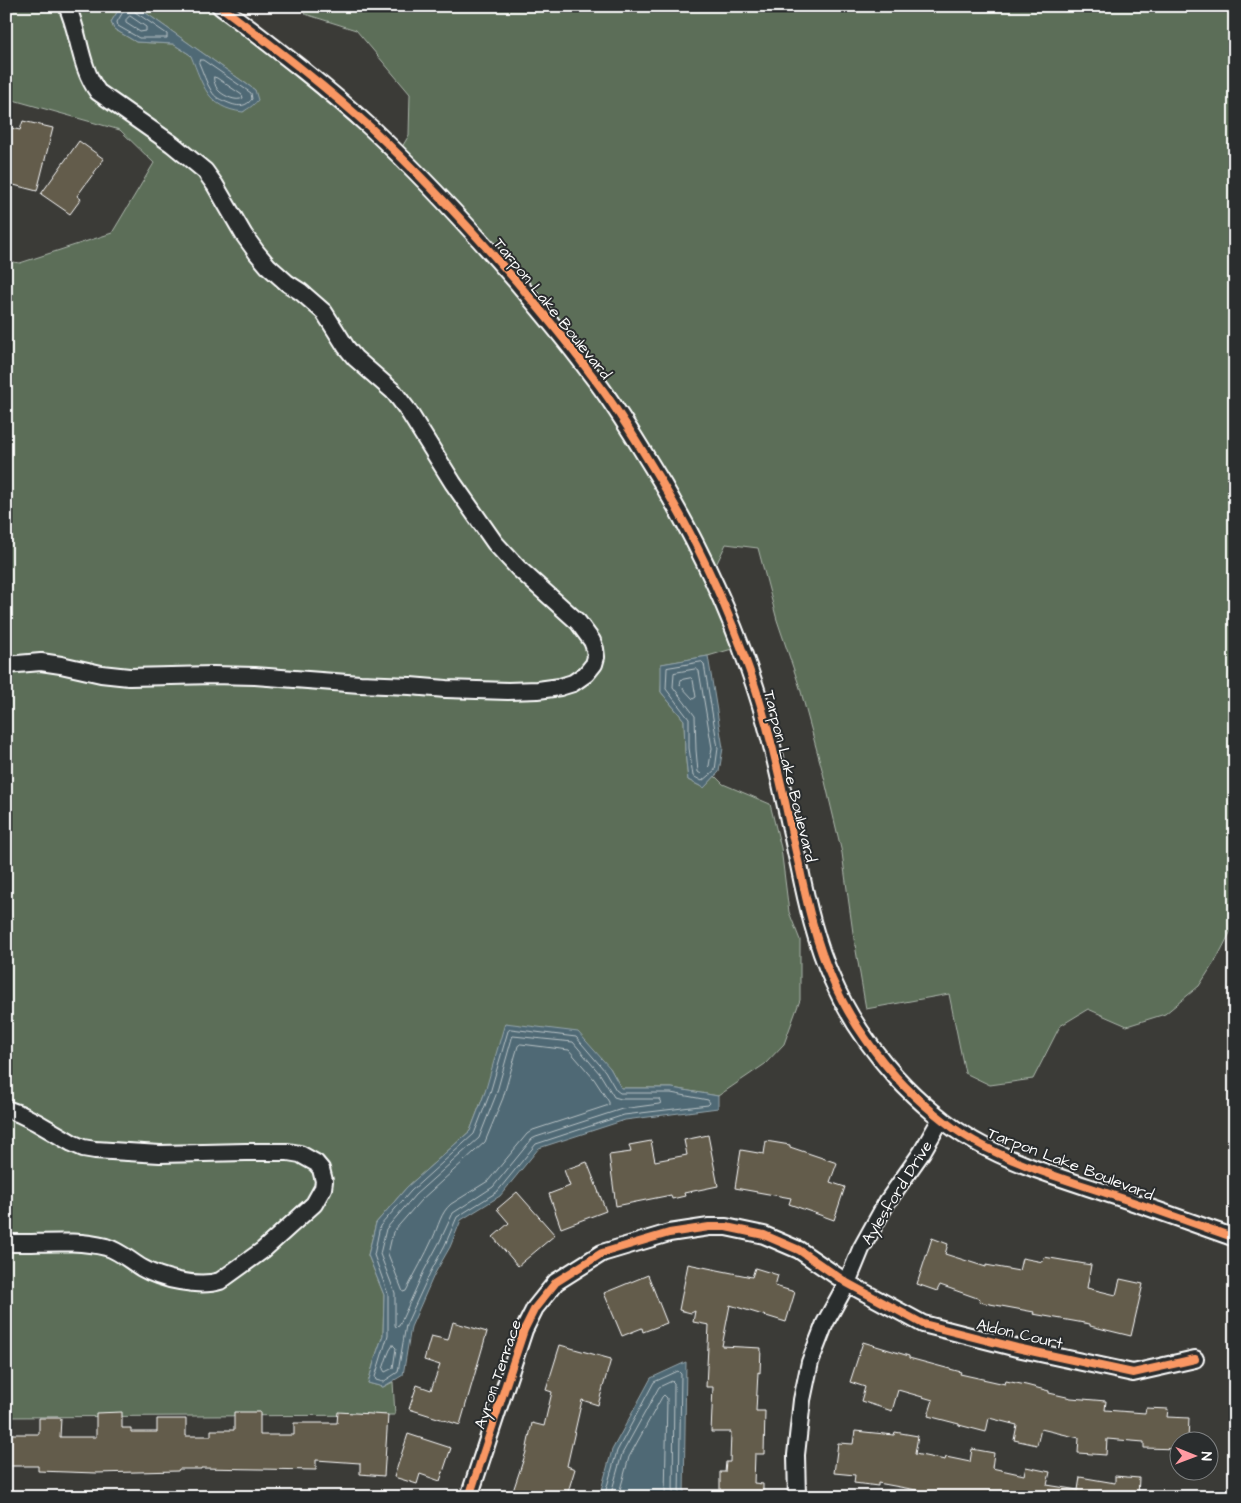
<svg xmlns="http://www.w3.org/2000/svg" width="1241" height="1503" font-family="'Architects Daughter',sans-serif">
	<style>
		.green { fill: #5b6e58; stroke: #adb6ac }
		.water { fill: #4f6974; stroke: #95a5ac }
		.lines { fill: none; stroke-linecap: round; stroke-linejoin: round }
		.shore { stroke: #b9c3c7; stroke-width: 1 }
		.building { fill: #635c4c; stroke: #fff }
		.minor-casing { stroke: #fff; stroke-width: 20 }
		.minor { stroke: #2a2d2e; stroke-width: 16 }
		.cycleway-casing { stroke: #2a2d2e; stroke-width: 11 }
		.cycleway { stroke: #f99763; stroke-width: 8 }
		.labels { text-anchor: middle; stroke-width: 4; stroke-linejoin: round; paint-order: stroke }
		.street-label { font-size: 16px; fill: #fff; stroke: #2a2d2e }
	</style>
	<rect width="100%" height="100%" fill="#3b3b37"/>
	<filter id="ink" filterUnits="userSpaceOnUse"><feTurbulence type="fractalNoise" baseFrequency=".02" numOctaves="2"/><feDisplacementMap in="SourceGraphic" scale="10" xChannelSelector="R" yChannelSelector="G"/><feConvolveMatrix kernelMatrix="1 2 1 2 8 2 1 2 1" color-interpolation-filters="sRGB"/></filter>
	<g filter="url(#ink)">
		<path class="green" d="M6 6H121L111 22 114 29 136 42 173 44 189 54 243 112 247 109 255 90 136 6H206L303 82 363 133 424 193 478 250 535 317 584 379 618 427 663 499 693 556 722 620 732 649 708 656 662 664 661 692 684 720 685 751 688 780 704 788 715 776 723 784 770 804 781 848 789 912 800 940V1000L784 1044 765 1064 718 1096 672 1088H621L610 1068 485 1092 470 1131 407 1187 376 1223 368 1255 384 1295 383 1335 376 1355 368 1383 383 1387 393 1382 395 1415 6 1417V261L20 263 112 233 154 163 120 130 6 98Z
			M297 6H1235V926L1231 931 1217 958 1199 986 1165 1014 1127 1026 1088 1009 1060 1026 1033 1079 990 1085 965 1073 949 994 866 1009 853 933 842 853 823 773 800 688 777 620 758 548 726 544 716 565 678 492 633 419 599 370 550 307 492 240 438 182 402 147 409 135 410 94 356 30 305 14Z"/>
		<path class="water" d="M121 6H136L255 90 258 100C252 107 250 107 243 112 207 108 203 85 191 56L189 54 173 44 136 42 114 29 111 22Z
			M708 656 723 748 719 772 704 788 688 780 685 751 684 720 661 692V664Z
			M505 1023 578 1032 610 1068 621 1088H672L718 1096V1108L625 1120 539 1148 500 1196 461 1220 450 1247 434 1275 411 1327 403 1375 383 1387 368 1383 376 1355 383 1335 384 1295 368 1255 376 1223 407 1187 470 1131 485 1092Z
			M686 1362 684 1497H599L612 1450 651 1378Z"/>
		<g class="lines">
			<path class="shore" d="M125 6 124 10 117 22 118 26 139 38H167V34L135 12 133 6
				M130 16 146 27V31L140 32 126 23V20Z
				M200 60H203L251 93 252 99C244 109 235 106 224 101 219 99 215 97 212 92 206 83 203 72 199 63Z
				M214 77 217 78 242 95 243 98C236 102 225 96 220 92 216 89 215 84 214 81Z
				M702 662 704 664 718 748 715 770 702 781 693 776 689 748V719L666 689 667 668Z
				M696 669 699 671 712 748 709 766 701 774 698 772 696 750 695 716 673 687 674 673Z
				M691 678 693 680 696 697 693 699 680 685 681 680Z
				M511 1029 576 1037 605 1071 616 1090 620 1093H671L708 1100 710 1103 708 1105 624 1115 536 1144 497 1192 457 1217 445 1245 430 1273 406 1325 398 1372 383 1382 376 1380 375 1377 388 1335V1294L374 1255 380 1226 411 1191 474 1134 490 1093 508 1031Z
				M513 1036 573 1042 600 1074 614 1097 621 1099H659L661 1103 659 1104 622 1109 536 1137 532 1139 493 1187 453 1213 439 1243 424 1271 399 1326 396 1327 395 1325V1293L380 1254 386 1229 415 1195 479 1138 496 1095Z
				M521 1044 569 1050 594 1079 609 1102V1105L533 1130 527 1134 488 1181 451 1204C441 1212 438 1227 433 1238 425 1256 415 1273 406 1291L403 1292 388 1254 393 1232 421 1200 485 1142 503 1098 518 1046Z
				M393 1345 396 1348 393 1368 385 1372 383 1369C386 1361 388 1351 393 1345Z
				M604 1497 617 1451 654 1382 678 1371 681 1374 679 1497
				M610 1497 622 1454 659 1387 672 1381 674 1383 673 1497
				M618 1497 629 1457 662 1397 664 1395 667 1398 665 1497"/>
		</g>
		<path class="building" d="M23 121 53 128 37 191 6 183V127L20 130Z
			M79 141 104 159 77 196 81 199 70 214 41 194Z
			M708 1135 718 1186 684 1193 685 1196 672 1199 671 1195 616 1206 609 1155 631 1152 629 1145 651 1141 655 1161 687 1155 684 1140Z
			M766 1141 790 1145V1147L837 1163 830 1182 845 1187 834 1220 789 1204 791 1198 735 1188 741 1150 764 1154Z
			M587 1162 606 1211 561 1228 549 1194 570 1186 564 1170Z
			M517 1192 555 1235 518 1266 493 1237 509 1223 497 1209Z
			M932 1238 948 1244 945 1254 986 1267V1265L1019 1271 1022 1258 1043 1262 1044 1257 1091 1265 1087 1288 1116 1295 1120 1279 1143 1284 1131 1336 1090 1326V1324L1033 1314 1034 1312 979 1302 980 1299 940 1285 937 1291 917 1284Z
			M688 1264 752 1277 755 1268 778 1275 775 1286 795 1292 786 1322 730 1305 722 1346 761 1348 760 1373 758 1372 756 1411H765L764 1454H755L754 1483 763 1484V1497H720V1472H725L726 1462H730L731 1432H711L713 1387H706L709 1325 693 1322 695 1311 691 1313 679 1310Z
			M648 1275 667 1323 643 1332 642 1328 622 1336 604 1293Z
			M453 1322 487 1332 460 1425 409 1409 417 1385 431 1390 440 1365 424 1360 431 1336 448 1340Z
			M863 1342 909 1356V1358L961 1372 960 1374 1005 1384 1006 1381 1026 1385 1049 1391V1393L1071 1398 1106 1401 1105 1410 1145 1413 1146 1408 1168 1409 1167 1417 1189 1418 1188 1440H1178V1449L1144 1448V1442L1107 1439 1106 1455 1078 1453 1079 1438 1041 1429 1037 1445 1014 1440 1017 1425 989 1418 986 1432 959 1425V1424L928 1416 933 1400 898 1390 892 1411 861 1401 865 1387 850 1382Z
			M560 1345 611 1359 598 1405 582 1400 567 1466 575 1469 567 1495 558 1492 557 1497H511L526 1452 532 1423 544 1426 552 1392 546 1390Z
			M122 1412V1428H131V1432H157V1419H186V1436H211V1430H234V1412H260V1435H294V1423H337L338 1412 388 1415 384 1476 360 1474V1463L316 1460V1470L201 1468V1469H179L178 1471 96 1473 38 1471V1466H6V1434H39V1418H61L60 1437H96V1413Z
			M855 1431 894 1435 895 1432 918 1436 915 1454 945 1460 946 1457 970 1462 972 1449 994 1453 992 1468 1024 1475 1026 1467 1050 1472 1047 1485 1078 1490 1080 1477 1115 1483V1476L1139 1478 1138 1497H938V1494L878 1483V1486L854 1483 855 1475 834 1473 838 1443 853 1444Z
			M408 1434 451 1448 440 1481 420 1474 417 1484 394 1477Z"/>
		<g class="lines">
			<defs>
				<path id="minor" d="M220 6C271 45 323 84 371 128 422 176 470 228 516 281 541 311 567 341 590 373 609 397 626 424 642 450 687 521 721 589 749 669 772 733 784 800 799 865 807 904 816 943 832 979 847 1014 870 1048 896 1077 917 1100 947 1126 974 1141 1018 1166 1068 1180 1115 1196 1155 1209 1195 1224 1235 1238
					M6 665 41 662 61 665 101 674 129 677 213 675 255 676 360 684 410 686 446 689 508 691 538 690 560 687 573 683 586 674 594 664 596 657 595 649 592 641 578 622 518 568 495 543 453 483 407 409 394 392 355 358 346 347 324 312 301 292 287 283 268 266 257 253 244 235 215 185 205 171 172 144 98 92C79 66 80 34 67 6
					M6 1109 20 1114 36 1122 72 1143 83 1148 95 1150 160 1154 246 1152H288L300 1154 316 1163 321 1169 324 1181 323 1188 314 1204 263 1250 220 1281C199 1288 161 1279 142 1268 130 1261 120 1251 106 1247 73 1239 40 1244 6 1243
					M469 1497 524 1330 535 1308 556 1282 602 1253 669 1233 709 1227H726L764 1235 799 1250 847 1283 923 1324 1017 1348 1133 1373 1195 1359
					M797 1497 796 1455 802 1400 810 1362 825 1323 847 1283 861 1249 887 1202 922 1152 941 1119"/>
			</defs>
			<use href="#minor" class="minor-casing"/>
			<use href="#minor" class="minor"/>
			<defs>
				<path id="cycleway" d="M220 6C271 45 323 84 371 128 422 176 470 228 516 281 541 311 567 341 590 373 609 397 626 424 642 450 687 521 721 589 749 669 772 733 784 800 799 865 807 904 816 943 832 979 847 1014 870 1048 896 1077 917 1100 947 1126 974 1141 1018 1166 1068 1180 1115 1196 1155 1209 1195 1224 1235 1238
					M469 1497 524 1330 535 1308 556 1282 602 1253 669 1233 709 1227H726L764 1235 799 1250 847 1283 923 1324 1017 1348 1133 1373 1195 1359"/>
			</defs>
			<use href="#cycleway" class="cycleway-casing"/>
			<use href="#cycleway" class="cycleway"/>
		</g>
	</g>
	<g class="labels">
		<g class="street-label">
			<text transform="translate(553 308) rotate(51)" y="6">Tarpon Lake Boulevard</text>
			<text transform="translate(791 776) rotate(76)" y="6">Tarpon Lake Boulevard</text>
			<text transform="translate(1071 1163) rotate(21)" y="6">Tarpon Lake Boulevard</text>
			<text transform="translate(896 1192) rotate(-58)" y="6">Aylesford Drive</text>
			<text transform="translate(1020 1333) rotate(13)" y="6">Aldon Court</text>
			<text transform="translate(497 1374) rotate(-71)" y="6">Ayron Terrace</text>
		</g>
	</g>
	<rect width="1241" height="1503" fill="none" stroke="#2a2d2e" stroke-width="25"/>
	<rect x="12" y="12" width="1216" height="1478" fill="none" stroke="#fff" stroke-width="2" filter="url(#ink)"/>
	<g transform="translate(1194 1456) rotate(91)"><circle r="24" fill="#2a2d2e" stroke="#7f8182"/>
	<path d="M0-4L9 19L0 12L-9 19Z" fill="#ff9aa2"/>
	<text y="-8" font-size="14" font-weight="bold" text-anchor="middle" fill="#ffffff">N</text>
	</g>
</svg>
